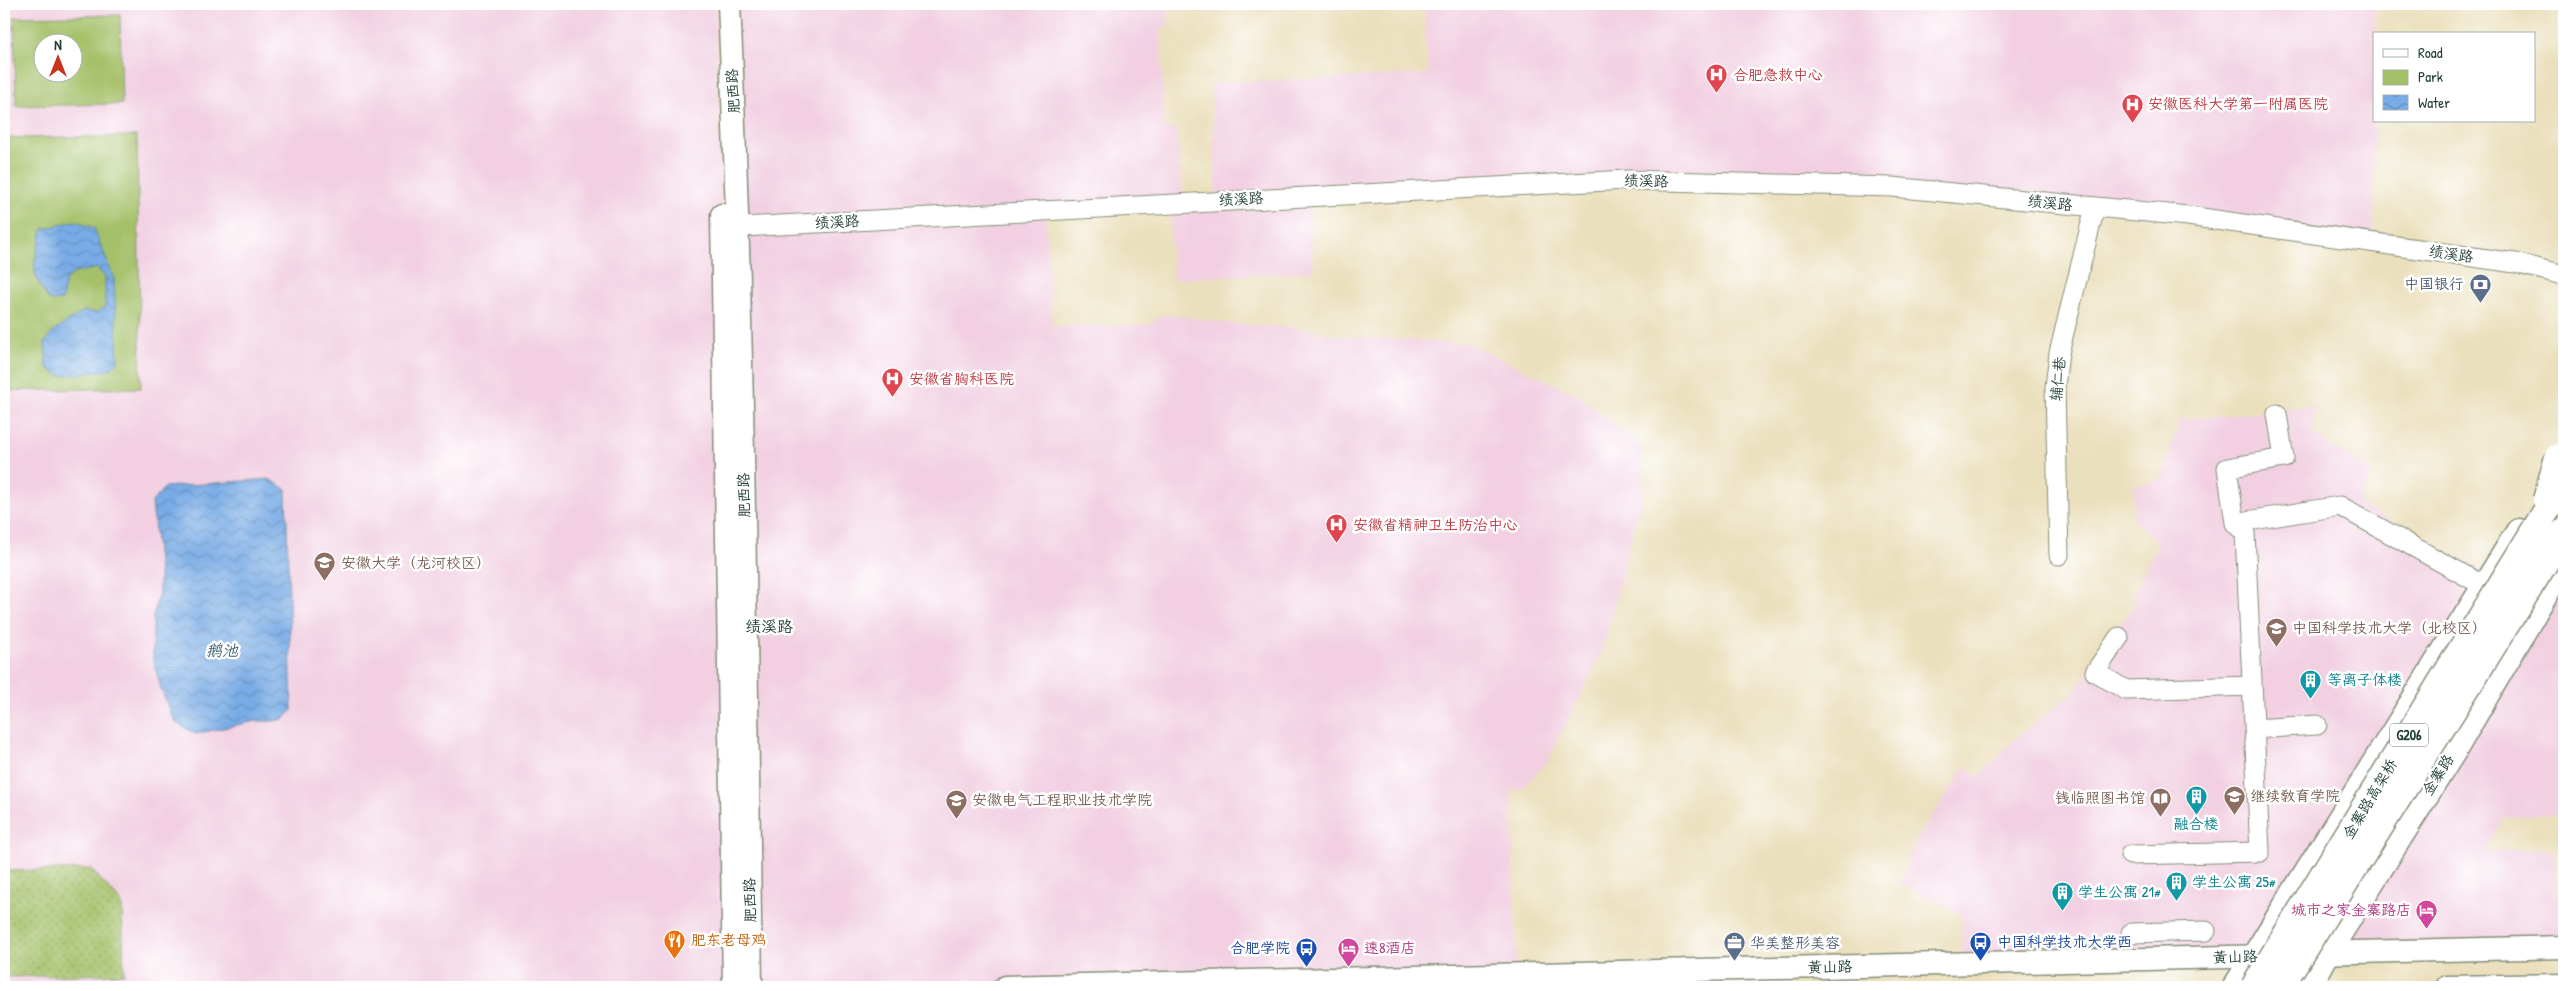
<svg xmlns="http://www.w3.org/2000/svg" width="2568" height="991" font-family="'Patrick Hand','LXGW WenKai TC',sans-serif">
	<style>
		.built { fill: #f2d0e2; fill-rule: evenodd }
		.grass { fill: url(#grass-dots); stroke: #627e4e }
		.park { fill: #a4c067; stroke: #627e4e; fill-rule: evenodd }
		.water { fill: url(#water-waves); stroke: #4c748d }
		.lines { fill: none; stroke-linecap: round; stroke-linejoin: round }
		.minor-casing { stroke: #858e78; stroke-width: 21 }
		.major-casing { stroke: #858e78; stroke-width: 25 }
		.highway-casing { stroke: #858e78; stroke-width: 29 }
		.minor { stroke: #fff; stroke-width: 19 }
		.major { stroke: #fff; stroke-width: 22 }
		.highway { stroke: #fff; stroke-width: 26 }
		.highway-bridge-casing { stroke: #858e78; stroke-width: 29; stroke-linecap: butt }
		.highway-bridge { stroke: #fff; stroke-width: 26 }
		.labels { text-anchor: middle; stroke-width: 5; stroke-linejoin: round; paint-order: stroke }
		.shield { fill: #fff; stroke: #627771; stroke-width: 1 }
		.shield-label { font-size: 14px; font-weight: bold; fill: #1f3d34 }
		.health-label { font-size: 15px; fill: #be3a42; stroke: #fff; text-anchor: start }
		.street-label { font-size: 15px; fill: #1f3d34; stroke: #fff }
		.service-label { font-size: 15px; fill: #4e5e75; stroke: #fff; text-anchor: end }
		.education-label { font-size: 15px; fill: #785e54; stroke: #fff; text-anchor: start }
		.culture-label { font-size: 15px; fill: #0d838f; stroke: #fff; text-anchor: start }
		.hotel-label { font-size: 15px; fill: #b23c85; stroke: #fff; text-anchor: end }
		.food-label { font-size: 15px; fill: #c56008; stroke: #fff; text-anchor: start }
		.transit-label { font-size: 15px; fill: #164399; stroke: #fff; text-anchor: start }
		.neighbourhood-label { font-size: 16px; fill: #1f3d34; stroke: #fff }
		.water-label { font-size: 16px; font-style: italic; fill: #3a5e69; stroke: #fff }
	</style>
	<defs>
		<pattern id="grass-dots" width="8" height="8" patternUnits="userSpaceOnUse" patternTransform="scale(1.25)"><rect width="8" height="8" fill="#a4c067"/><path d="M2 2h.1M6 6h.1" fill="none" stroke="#859d56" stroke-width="1.8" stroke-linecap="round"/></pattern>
		<pattern id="water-waves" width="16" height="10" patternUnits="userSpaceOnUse" patternTransform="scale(1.25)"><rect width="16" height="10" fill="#79ace6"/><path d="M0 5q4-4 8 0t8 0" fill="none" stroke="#638dbb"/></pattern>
	</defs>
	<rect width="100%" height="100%" fill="#fff"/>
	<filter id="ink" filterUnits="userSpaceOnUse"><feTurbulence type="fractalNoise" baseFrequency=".02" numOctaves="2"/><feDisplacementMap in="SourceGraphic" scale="10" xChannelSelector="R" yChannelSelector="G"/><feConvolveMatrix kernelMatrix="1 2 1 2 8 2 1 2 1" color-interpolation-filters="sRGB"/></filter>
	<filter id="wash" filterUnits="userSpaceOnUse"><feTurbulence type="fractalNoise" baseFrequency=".0096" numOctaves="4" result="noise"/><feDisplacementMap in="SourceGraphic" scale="20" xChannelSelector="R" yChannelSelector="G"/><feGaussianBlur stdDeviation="1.12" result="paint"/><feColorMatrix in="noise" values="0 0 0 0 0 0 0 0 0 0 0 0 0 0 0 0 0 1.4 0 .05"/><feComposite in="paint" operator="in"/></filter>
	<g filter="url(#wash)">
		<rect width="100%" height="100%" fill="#ebe0bd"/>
		<path class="built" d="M4 4H715L720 135 734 987H4ZM42 42H72V72H42Z
			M729 4H1168V27H1161L1164 128H1177L1183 202 1216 200 1211 83 1428 74 1424 4H2375L2373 243 1892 187 1627 180 1309 196 1312 272 1173 279 1169 203 1045 211 1052 326 1148 325 1163 314 1235 324 1301 328 1341 336 1470 344 1579 396 1642 446V497L1602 651 1547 762 1520 789 1511 790 1517 975 1005 987H751Z
			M2316 406 2312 434 2373 472 2358 503 2491 575 2255 956 1963 964 1961 913 1899 884 1916 841 1965 766 1978 777 2014 740 2073 693 2138 600 2133 596 2158 542 2133 520 2134 485 2160 481 2180 420Z
			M2548 590 2564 601V815L2505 817 2485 851 2554 849 2555 895H2564V947L2327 952Z"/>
		<path class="grass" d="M91 869 122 903 124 974 4 977V871Z"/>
		<path class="park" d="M120 15 122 104 16 106 14 17ZM42 42H72V72H42Z
			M137 136 141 388 4 391V197H9L8 138Z"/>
		<path class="water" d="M75 221 94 228 114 279 118 361 110 370 59 376 47 367 45 342 54 331 84 311 97 313 105 307V277L97 268 74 273 66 279 62 300 50 301C27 270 34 264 43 229Z
			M269 479 286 489 292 711 284 719 274 721H256L195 734 175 722 161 689 153 659V616L159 592V572L152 502 165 487Z"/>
	</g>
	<g filter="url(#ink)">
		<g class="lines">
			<defs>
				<path id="minor" d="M723 228 1627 180 1892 187 2188 216 2515 263 2564 275
					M2235 523 2340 506 2484 586
					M2059 555 2055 387 2059 353 2095 207
					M2119 637 2095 672 2126 690 2252 686
					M2254 729 2317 725
					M2130 855 2260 852 2245 533 2235 523 2227 468 2284 458 2277 414
					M2131 933 2206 931"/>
				<path id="major" d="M729 4C744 331 746 659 751 987
					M722 215 734 987
					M2313 953 2564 947
					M1005 987 2268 956
					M2447 987 2564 985"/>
				<path id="highway" d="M2236 987 2519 532
					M2308 987 2327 952 2456 746 2564 560"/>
			</defs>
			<use href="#minor" class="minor-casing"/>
			<use href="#major" class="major-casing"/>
			<use href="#highway" class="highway-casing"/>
			<use href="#minor" class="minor"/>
			<use href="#major" class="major"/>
			<use href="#highway" class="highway"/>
			<defs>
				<path id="highway-bridge" d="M2546 500 2558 457
					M2254 987 2564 482
					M2280 987 2564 532"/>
			</defs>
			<use href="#highway-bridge" class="highway-bridge-casing"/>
			<use href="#highway-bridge" class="highway-bridge"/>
		</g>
	</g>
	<defs>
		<symbol id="hospital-pin" viewBox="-11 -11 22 30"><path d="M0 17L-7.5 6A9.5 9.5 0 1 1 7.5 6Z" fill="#e0444e" stroke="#fff"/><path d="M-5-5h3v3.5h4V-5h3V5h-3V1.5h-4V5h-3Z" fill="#fff"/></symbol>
		<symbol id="bank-pin" viewBox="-11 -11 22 30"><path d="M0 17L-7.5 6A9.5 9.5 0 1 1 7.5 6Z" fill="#5c6f8a" stroke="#fff"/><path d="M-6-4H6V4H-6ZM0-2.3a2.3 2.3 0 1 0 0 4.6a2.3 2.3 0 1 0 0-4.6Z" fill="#fff"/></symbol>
		<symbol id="university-pin" viewBox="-11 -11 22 30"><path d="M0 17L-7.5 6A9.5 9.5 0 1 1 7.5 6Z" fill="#8d6e63" stroke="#fff"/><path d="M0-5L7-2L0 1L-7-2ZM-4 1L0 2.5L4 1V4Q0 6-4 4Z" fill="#fff"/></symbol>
		<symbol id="building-pin" viewBox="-11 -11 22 30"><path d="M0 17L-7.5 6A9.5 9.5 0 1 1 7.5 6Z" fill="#0f9aa8" stroke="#fff"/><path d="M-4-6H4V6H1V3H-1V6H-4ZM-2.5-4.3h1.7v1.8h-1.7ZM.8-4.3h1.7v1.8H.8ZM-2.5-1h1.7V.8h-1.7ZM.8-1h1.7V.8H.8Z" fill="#fff"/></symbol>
		<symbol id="library-pin" viewBox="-11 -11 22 30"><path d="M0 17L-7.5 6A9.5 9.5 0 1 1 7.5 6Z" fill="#8d6e63" stroke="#fff"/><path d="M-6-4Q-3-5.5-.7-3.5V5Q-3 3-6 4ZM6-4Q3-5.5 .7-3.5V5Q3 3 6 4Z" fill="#fff"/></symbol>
		<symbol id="hotel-pin" viewBox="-11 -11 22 30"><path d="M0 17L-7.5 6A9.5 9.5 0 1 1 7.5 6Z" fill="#d1479c" stroke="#fff"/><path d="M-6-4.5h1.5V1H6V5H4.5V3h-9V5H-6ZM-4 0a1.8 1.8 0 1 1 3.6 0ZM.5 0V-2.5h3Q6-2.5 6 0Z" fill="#fff"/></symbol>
		<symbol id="restaurant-pin" viewBox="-11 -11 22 30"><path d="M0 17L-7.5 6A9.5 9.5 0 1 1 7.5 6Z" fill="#e8710a" stroke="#fff"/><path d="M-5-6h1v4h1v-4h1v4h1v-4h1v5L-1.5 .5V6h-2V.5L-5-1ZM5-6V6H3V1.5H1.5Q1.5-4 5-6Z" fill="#fff"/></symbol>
		<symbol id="bus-pin" viewBox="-11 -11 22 30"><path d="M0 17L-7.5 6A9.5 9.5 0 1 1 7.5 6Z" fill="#1a4fb4" stroke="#fff"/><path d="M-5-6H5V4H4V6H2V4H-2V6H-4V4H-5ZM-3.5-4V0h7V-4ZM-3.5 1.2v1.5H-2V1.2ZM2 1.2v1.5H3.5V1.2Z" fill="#fff"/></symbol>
		<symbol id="office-pin" viewBox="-11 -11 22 30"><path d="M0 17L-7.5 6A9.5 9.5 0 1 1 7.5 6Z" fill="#5c6f8a" stroke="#fff"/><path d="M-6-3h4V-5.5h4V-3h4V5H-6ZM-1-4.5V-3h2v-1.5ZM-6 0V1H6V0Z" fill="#fff"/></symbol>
	</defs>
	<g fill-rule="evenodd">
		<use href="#hospital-pin" x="1704" y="62" width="25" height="34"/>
		<use href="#hospital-pin" x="2120" y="92" width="25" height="34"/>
		<use href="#bank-pin" x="2468" y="272" width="25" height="34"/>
		<use href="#hospital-pin" x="880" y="366" width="25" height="34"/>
		<use href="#hospital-pin" x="1324" y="512" width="25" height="34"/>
		<use href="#university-pin" x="312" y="550" width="25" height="34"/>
		<use href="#university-pin" x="2264" y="616" width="25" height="34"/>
		<use href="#building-pin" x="2298" y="668" width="25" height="34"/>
		<use href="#building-pin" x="2184" y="784" width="25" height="34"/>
		<use href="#university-pin" x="2222" y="784" width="25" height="34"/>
		<use href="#library-pin" x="2148" y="786" width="25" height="34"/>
		<use href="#university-pin" x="944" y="788" width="25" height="34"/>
		<use href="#building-pin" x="2164" y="870" width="25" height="34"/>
		<use href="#building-pin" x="2050" y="880" width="25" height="34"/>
		<use href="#hotel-pin" x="2414" y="898" width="25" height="34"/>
		<use href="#restaurant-pin" x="662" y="928" width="25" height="34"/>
		<use href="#bus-pin" x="1968" y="930" width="25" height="34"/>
		<use href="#office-pin" x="1722" y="930" width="25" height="34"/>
		<use href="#bus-pin" x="1294" y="936" width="25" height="34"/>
		<use href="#hotel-pin" x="1336" y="936" width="25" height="34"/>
	</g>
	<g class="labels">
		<rect class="shield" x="2390" y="723.5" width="38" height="23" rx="4"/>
		<g class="shield-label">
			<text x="2409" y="740">G206</text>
		</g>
		<g class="health-label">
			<text x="1733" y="80">合肥急救中心</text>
			<text x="2148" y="109">安徽医科大学第一附属医院</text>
			<text x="909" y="384">安徽省胸科医院</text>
			<text x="1353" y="530">安徽省精神卫生防治中心</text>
		</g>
		<g class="street-label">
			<text transform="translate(733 91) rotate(-93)" y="5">肥西路</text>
			<text transform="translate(1646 181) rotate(1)" y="5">绩溪路</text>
			<text transform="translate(1241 199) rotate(-3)" y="5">绩溪路</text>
			<text transform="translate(2050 203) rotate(6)" y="5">绩溪路</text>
			<text transform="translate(837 222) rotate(-3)" y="5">绩溪路</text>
			<text transform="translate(2451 254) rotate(8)" y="5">绩溪路</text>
			<text transform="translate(2058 379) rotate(-85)" y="5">辅仁巷</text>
			<text transform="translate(744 495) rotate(-91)" y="5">肥西路</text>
			<text transform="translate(2438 775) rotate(-58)" y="5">金寨路</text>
			<text transform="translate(2370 799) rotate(-59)" y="5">金寨路高架桥</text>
			<text transform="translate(750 900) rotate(-91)" y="5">肥西路</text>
			<text transform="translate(2235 957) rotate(-2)" y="5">黄山路</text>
			<text transform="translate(1830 967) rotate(-1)" y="5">黄山路</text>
		</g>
		<g class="service-label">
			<text x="2464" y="289">中国银行</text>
			<text x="1750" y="948" text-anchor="start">华美整形美容</text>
		</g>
		<g class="education-label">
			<text x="341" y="568">安徽大学（龙河校区）</text>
			<text x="2292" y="633">中国科学技术大学（北校区）</text>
			<text x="2250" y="801">继续教育学院</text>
			<text x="2145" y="803" text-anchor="end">钱临照图书馆</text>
			<text x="972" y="805">安徽电气工程职业技术学院</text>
		</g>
		<g class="culture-label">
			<text x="2327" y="685">等离子体楼</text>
			<text x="2196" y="829" text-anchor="middle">融合楼</text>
			<text x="2192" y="887">学生公寓 25#</text>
			<text x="2078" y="897">学生公寓 21#</text>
		</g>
		<g class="hotel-label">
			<text x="2411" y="915">城市之家金寨路店</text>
			<text x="1364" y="953" text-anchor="start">速8酒店</text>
		</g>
		<g class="food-label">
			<text x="691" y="945">肥东老母鸡</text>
		</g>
		<g class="transit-label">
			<text x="1997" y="947">中国科学技术大学西</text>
			<text x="1290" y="953" text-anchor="end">合肥学院</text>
		</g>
		<g class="neighbourhood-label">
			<text x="769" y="632">绩溪路</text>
		</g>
		<g class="water-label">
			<text x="222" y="656">鹅池</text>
		</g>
	</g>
	<rect width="2568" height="991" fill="none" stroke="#fff" stroke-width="20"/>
	<rect x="2373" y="32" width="162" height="90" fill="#ffffff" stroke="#a5b1ae"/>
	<rect x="2383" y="49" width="25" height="8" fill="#ffffff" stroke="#a5b1ae"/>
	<text x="2418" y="58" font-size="15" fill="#1f3d34">Road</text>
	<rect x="2383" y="70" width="25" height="15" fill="#a4c067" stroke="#a5b1ae"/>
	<text x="2418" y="82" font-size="15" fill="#1f3d34">Park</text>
	<rect x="2383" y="95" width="25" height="15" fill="url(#water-waves)" stroke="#a5b1ae"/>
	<text x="2418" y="108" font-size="15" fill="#1f3d34">Water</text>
	<g transform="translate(58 58)"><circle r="24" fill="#ffffff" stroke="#a5b1ae"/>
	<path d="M0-4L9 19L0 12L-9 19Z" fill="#c8321e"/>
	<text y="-8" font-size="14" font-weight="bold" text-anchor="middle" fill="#1f3d34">N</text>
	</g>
</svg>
